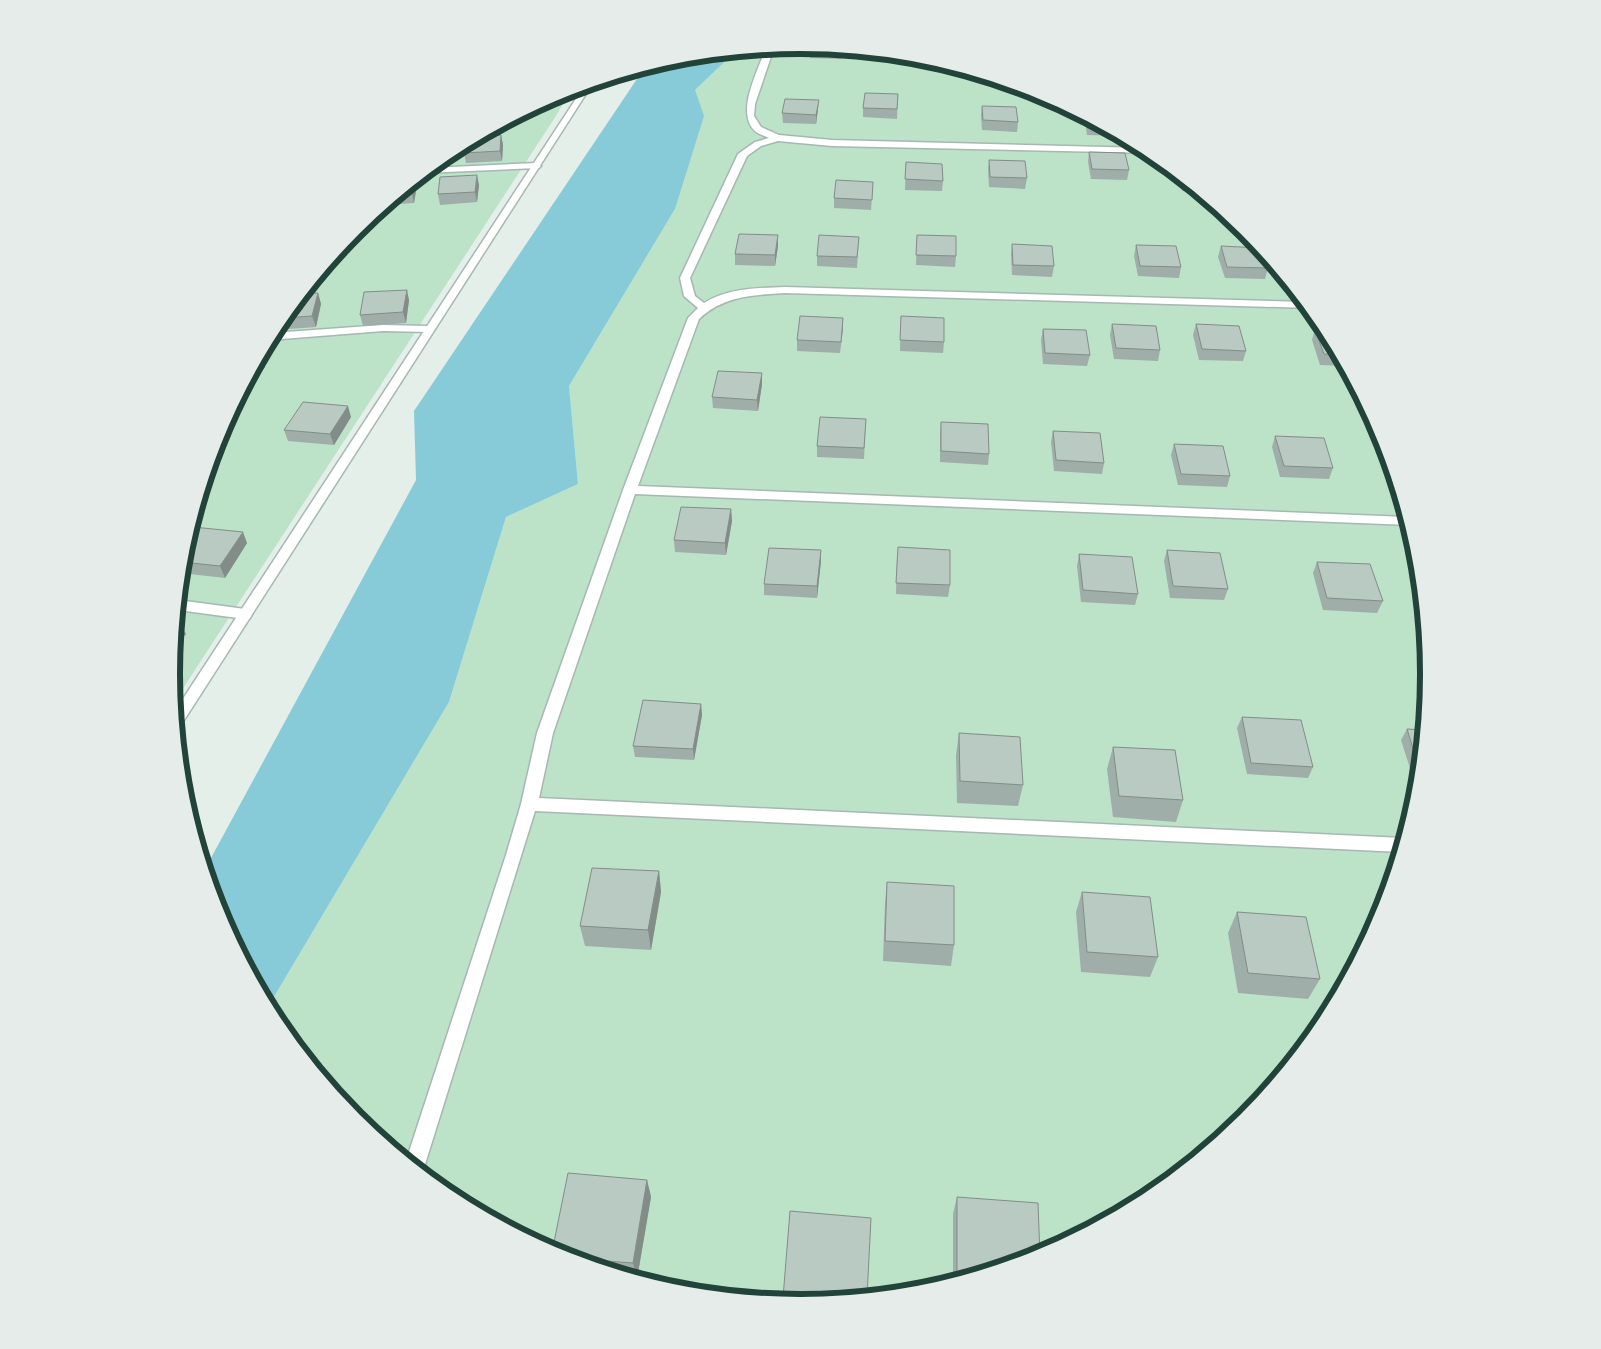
<svg xmlns="http://www.w3.org/2000/svg" width="1601" height="1349" font-family="Rubik,sans-serif">
	<style>
		.green { fill: #bce2c7 }
		.water { fill: #88cbd8 }
		.lines { fill: none; stroke-linecap: round; stroke-linejoin: round }
		.lane-casing { stroke: #a6b8b2; stroke-width: 3 }
		.street-casing { stroke: #a6b8b2; stroke-width: 3 }
		.lane { fill: #fff; fill-rule: evenodd }
		.street { fill: #fff; fill-rule: evenodd }
		.wall { fill: #9faea8 }
		.shaded-wall { fill: #828d88 }
		.building { fill: #b9cac3; stroke: #828d88 }
		.rim { fill: none; stroke: #21433a; stroke-width: 6 }
	</style>
	<rect width="100%" height="100%" fill="#e4efea"/>
	<path class="green" d="M801 45 924 57 1042 93 1150 151 1246 230 1324 325 1382 434 1418 552 1430 675 1418 798 1382 916 1324 1024 1245 1120 1150 1198 1041 1256 923 1292 800 1304 677 1292 559 1256 451 1198 355 1119 277 1024 268 1007 449 702 506 517 578 484 569 386 675 209 695 90 736 51Z
		M572 89 554 119 174 702 171 674 183 551 219 433 277 325 356 229 451 151 560 93Z"/>
	<path class="water" d="M736 51 695 90 704 116 675 209 569 386 578 484 506 517 449 702 268 1007 219 915 205 869 416 480 414 411 645 67 678 57Z"/>
	<g class="lines">
		<defs>
			<path id="lane" d="M766 48H774L755 104 754 116 761 127 779 135 832 140 1145 148 1153 153 832 146 778 141 761 146 747 156 690 278 695 296 704 303C728 288 758 288 785 287L1305 302 1310 308 785 293C753 295 723 296 699 319L638 486 1407 517 1410 525 635 494 553 733 539 798 1403 838 1405 839 1401 852 535 811 422 1174 406 1161 506 855 521 804 537 733 623 490 688 318 698 308 684 296 680 278 738 154 755 142 769 138C765 136 758 134 755 131 735 113 758 70 766 48Z
				M536 163 541 166 539 168 424 173 430 168Z
				M383 325 429 326 435 329 429 332 383 331 269 340 272 333Z
				M178 600 245 609 250 610 252 614 250 618 245 619 178 610Z"/>
			<path id="street" d="M593 83 181 725 176 727 175 711 585 85Z"/>
		</defs>
		<use href="#lane" class="lane-casing"/>
		<use href="#street" class="street-casing"/>
		<use href="#lane" class="lane"/>
		<use href="#street" class="street"/>
	</g>
	<path class="wall" d="M810 46 842 49 841 59 810 58Z
		M924 57 955 67 924 66Z
		M898 94 897 119 863 117V108Z
		M982 106 1018 122 1017 132 982 130 981 115Z
		M818 109 816 124 783 123 782 113Z
		M1085 116 1122 136 1087 135 1085 120Z
		M501 135 503 145 502 161 466 163 464 153Z
		M1089 152 1129 170 1127 180 1091 179 1088 162Z
		M989 160 1027 178 1025 189 989 187 988 170Z
		M906 162 943 181 942 191 905 190Z
		M1177 173 1199 191H1182Z
		M416 180 417 185 414 203 385 205Z
		M873 182 871 210 834 208V198Z
		M479 185 477 202 440 205 438 194Z
		M778 235V246L775 266 735 265V254Z
		M917 235 956 256 955 267 916 265Z
		M859 237 857 268 817 266V256Z
		M1012 244 1054 266 1052 277 1012 275 1011 255Z
		M1136 245 1181 267 1179 278 1138 276 1134 256Z
		M1221 246 1268 268 1265 279 1225 278 1218 257Z
		M318 293 321 304 316 327 275 330 277 325 302 294Z
		M409 300 406 323 363 326 360 315Z
		M901 316 944 342 943 353 900 351Z
		M843 318 840 353 797 351V340Z
		M1112 324 1160 350 1158 361 1114 359 1110 335Z
		M1196 324 1246 351 1243 361 1199 360 1193 335Z
		M1043 329 1090 355 1087 366 1043 364 1041 340Z
		M1315 329 1327 330 1346 366 1320 365 1312 340Z
		M260 356H261L265 367 246 392H241Z
		M762 373V384L758 411 713 408 712 397Z
		M351 417 334 445 288 441 284 430Z
		M866 419 864 459 817 457V446Z
		M941 422 989 454 988 465 940 462V433Z
		M1053 431 1104 463 1102 474 1054 471 1051 442Z
		M1275 436 1333 468 1329 479 1280 477 1272 447Z
		M1174 444 1230 476 1227 487 1178 485 1171 455Z
		M731 509 732 521 726 555 675 552 674 540Z
		M247 543 225 578 181 573 183 551Z
		M821 550V561L817 598 764 595V584Z
		M1167 550 1228 589 1224 600 1170 598 1164 561Z
		M1079 554 1138 594 1135 605 1081 602 1077 566Z
		M897 558 950 585 948 597 896 594Z
		M1317 562 1383 601 1377 613 1323 610 1313 573Z
		M701 704 702 715 694 760 635 757 633 746Z
		M1242 717 1313 767 1308 778 1247 774 1237 728Z
		M1407 729 1425 730 1419 787H1416L1401 740Z
		M959 733 1023 785 1018 806 957 803 956 755Z
		M1113 747 1183 800 1176 822 1113 817 1107 769Z
		M659 871 661 892 651 950 585 946 580 926Z
		M887 882 954 945 951 966 883 961 885 903Z
		M1082 892 1158 957 1150 977 1081 972 1076 912Z
		M1237 912 1320 979 1308 999 1238 993 1228 933Z
		M647 1180 651 1197 637 1279H634L559 1256Z
		M957 1197 1040 1257 953 1283V1214Z
		M867 1297 800 1304 783 1302V1298Z"/>
	<path class="shaded-wall" d="M819 100 818 109 816 124V115Z
		M501 135 503 145 502 161 500 151Z
		M477 175 479 185 477 202 475 192Z
		M416 180 417 185 414 203 412 193 413 182Z
		M778 235V246L775 266V255Z
		M407 290 409 300 406 323 403 312Z
		M318 293 321 304 316 327 312 316Z
		M843 318V329L840 353 841 342Z
		M261 356 265 367 246 392 244 387 258 360Z
		M762 373V384L758 411 757 400Z
		M348 406 351 417 334 445 330 434Z
		M731 509 732 521 726 555 725 543Z
		M243 532 247 543 225 578 220 566Z
		M821 550V561L817 598V586Z
		M180 623 186 634 173 651 176 629Z
		M701 704 702 715 694 760 693 749Z
		M659 871 661 892 651 950 648 930Z
		M647 1180 651 1197 637 1279 633 1263Z"/>
	<path class="building" d="M810 46 841 49 810 48Z
		M865 93 898 94 897 109 863 108Z
		M785 99 819 100 816 115 782 113Z
		M982 106 1016 107 1018 122 983 120Z
		M1088 118 1102 126 1089 125Z
		M501 135 500 151 464 153 465 143 478 137Z
		M1089 152 1125 153 1129 170 1092 169Z
		M989 160 1025 161 1027 178 990 177Z
		M906 162 942 164 943 181 905 179Z
		M477 175 475 192 438 194 440 177Z
		M836 180 873 182 872 200 834 198Z
		M413 182 412 193 399 194Z
		M739 234 778 235 775 255 735 254Z
		M819 235 859 237 857 257 817 256Z
		M917 235 956 236V256L916 255Z
		M1012 244 1052 246 1054 266 1013 265Z
		M1136 245 1176 246 1181 267 1140 266Z
		M1221 246 1261 248 1262 249 1268 268 1227 267Z
		M407 290 403 312 360 315 364 292Z
		M318 293 312 316 283 318 302 294Z
		M800 316 843 318 841 342 797 340Z
		M901 316 944 318V342L900 340Z
		M1112 324 1156 326 1160 350 1116 348Z
		M1196 324 1239 326 1246 351 1202 349Z
		M1043 329 1086 330 1090 355 1045 353Z
		M1315 329 1327 330 1340 355 1324 354Z
		M718 371 762 373 757 400 712 397Z
		M303 402 348 406 330 434 284 430Z
		M820 417 866 419 864 448 817 446Z
		M941 422 988 424 989 454 941 451Z
		M1053 431 1100 433 1104 463 1056 460Z
		M1275 436 1324 438 1333 468 1284 466Z
		M1174 444 1223 446 1230 476 1181 474Z
		M681 507 731 509 725 543 674 540Z
		M193 527 243 532 220 566 182 562 183 551 189 533Z
		M898 547 950 550V585L896 583Z
		M769 548 821 550 817 586 764 584Z
		M1167 550 1220 553 1228 589 1173 586Z
		M1079 554 1132 557 1138 594 1083 590Z
		M1317 562 1370 564 1383 601 1327 598Z
		M176 622 180 623 176 629Z
		M643 700 701 704 693 749 633 746Z
		M1242 717 1301 720 1313 767 1251 763Z
		M1407 729 1425 730 1420 771Z
		M959 733 1020 737 1023 785 960 781Z
		M1113 747 1175 750 1183 800 1119 796Z
		M592 868 659 871 648 930 580 926Z
		M887 882 954 886V945L885 941Z
		M1082 892 1150 897 1158 957 1087 952Z
		M1237 912 1306 917 1320 979 1248 973Z
		M568 1173 647 1180 633 1263 566 1258 559 1256 552 1252Z
		M957 1197 1038 1203 1040 1257 957 1282Z
		M790 1211 871 1218 867 1297 825 1302 783 1298Z"/>
	<path d="M0 0H1601V1349H0ZM180 674a620 620 0 1 1 1240 0a620 620 0 1 1-1240 0Z" fill="#e5ece9" fill-rule="evenodd"/>
	<path class="rim" d="M180 674a620 620 0 1 1 1240 0a620 620 0 1 1-1240 0Z"/>
</svg>
